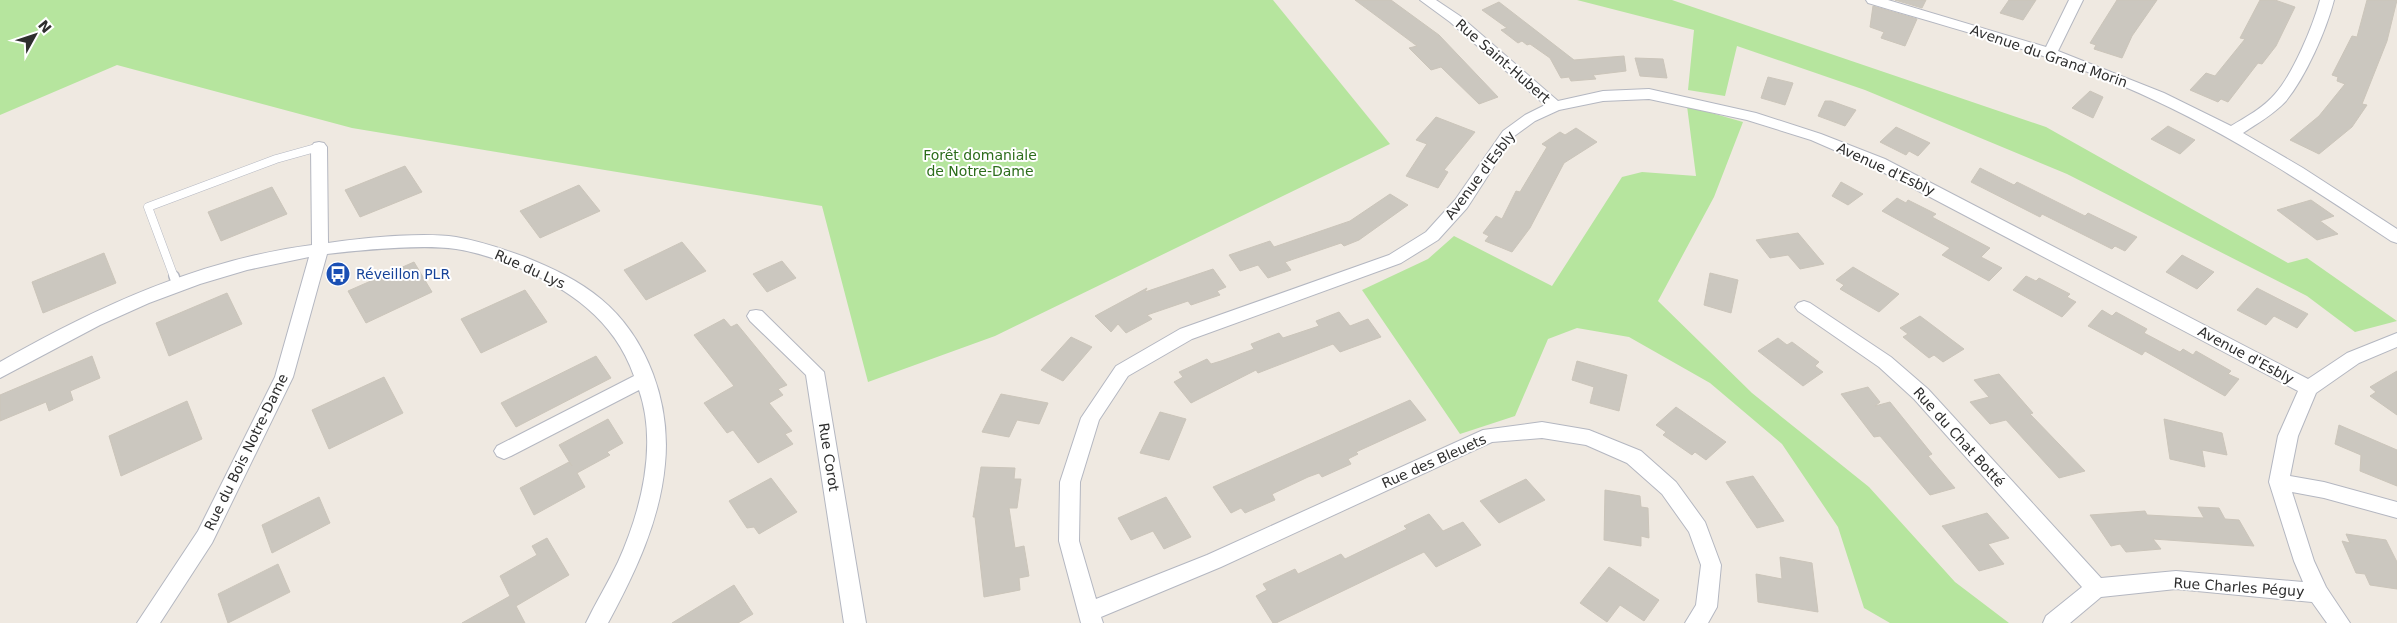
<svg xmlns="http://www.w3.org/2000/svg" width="2397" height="623" font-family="'DejaVu Sans',sans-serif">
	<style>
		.green { fill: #b6e59e }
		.building { fill: #cbc7bf; stroke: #cbc5ba }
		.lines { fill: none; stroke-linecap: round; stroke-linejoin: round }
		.lane-far1-casing { stroke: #b4b7c1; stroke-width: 9 }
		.lane-casing { stroke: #b4b7c1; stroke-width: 12 }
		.street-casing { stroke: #b4b7c1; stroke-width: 2 }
		.lane-far1 { stroke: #fff; stroke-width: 8 }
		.lane { stroke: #fff; stroke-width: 9 }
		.street { fill: #fff; fill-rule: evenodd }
		.labels { text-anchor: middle; stroke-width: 4; stroke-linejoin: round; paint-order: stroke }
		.street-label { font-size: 14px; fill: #2e2e2e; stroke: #fff }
		.park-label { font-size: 14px; fill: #2c6d1b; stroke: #fff }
		.transit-label { font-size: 14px; fill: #164399; stroke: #fff; text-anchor: start }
	</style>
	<rect width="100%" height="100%" fill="#efe9e1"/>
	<path class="green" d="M0 0H1273L1390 144 995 336 868 382 822 206 352 128 117 65 0 115Z
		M1577 0H1672L2046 127 2288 263 2307 258 2397 321 2355 332 2307 296 2067 174 1865 90 1737 46 1725 96 1688 90 1694 30Z
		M1687 106 1743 122 1714 197 1658 301 1752 393 1869 487 1955 582 2009 623H1890L1864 608 1838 527 1782 444 1710 383 1629 337 1577 328 1548 339 1515 416 1460 434 1362 290 1428 259 1454 236 1552 286 1622 177 1642 172 1696 176Z"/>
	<path class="building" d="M1355 0H1391L1439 35 1498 97 1479 104 1441 67 1431 70 1409 48 1417 46Z
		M1895 0H1926L1922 8Z
		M2009 0H2036L2023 20 2000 13Z
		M2117 0H2157L2132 36 2122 58 2094 49 2096 45 2090 43Z
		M2260 0H2275L2295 7 2276 46 2262 64 2258 63 2228 102 2221 99 2218 102 2190 90 2206 73 2215 76 2245 39 2240 38Z
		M2367 0H2397L2387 41 2362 104 2367 105 2352 127 2319 154 2290 140 2319 116 2345 84 2337 81 2338 77 2332 75 2352 36 2357 37Z
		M1499 2 1574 60 1624 56 1626 71 1593 75 1596 79 1571 81 1569 77 1561 78 1550 58 1530 44 1527 45 1522 41 1518 43 1501 30 1507 28 1482 10Z
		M1873 6 1917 19 1905 46 1881 38 1884 32 1870 27Z
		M1635 58 1663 59 1667 78 1640 76Z
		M1768 77 1793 83 1785 105 1761 98Z
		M2090 91 2103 97 2093 118 2072 108Z
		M1825 101H1831L1856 110 1845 126 1818 116Z
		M1436 117 1475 132 1444 170 1448 172 1438 188 1406 176 1427 144 1416 140Z
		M2168 126 2195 140 2180 154 2151 139Z
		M1896 127 1930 143 1918 156 1909 151 1906 155 1880 142Z
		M1576 128 1597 142 1564 163 1530 228 1512 252 1485 241 1489 236 1483 233 1496 216 1502 219 1516 191 1520 192 1547 147 1542 144 1560 132 1565 135Z
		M405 166 422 192 360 217 345 190Z
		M1980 168 2014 185 2017 182 2085 216 2088 213 2137 237 2125 251 2115 246 2112 249 2042 214 2040 217 1971 182Z
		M1841 182 1863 194 1848 205 1832 196Z
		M579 185 600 211 540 238 520 211Z
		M272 187 287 214 221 241 208 212Z
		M1390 194 1408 205 1359 240 1344 246 1341 243 1285 262 1291 270 1268 278 1258 265 1240 271 1229 255 1270 241 1274 247 1350 221Z
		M1897 198 1906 203 1908 200 1936 214 1932 217 1990 248 1981 257 2002 268 1989 281 1942 255 1950 248 1882 211Z
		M2311 200 2334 216 2320 221 2338 234 2317 240 2277 210Z
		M1798 233 1824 264 1800 269 1788 255 1770 258 1756 240Z
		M682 242 706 271 646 300 624 270Z
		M104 253 116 283 43 313 32 282Z
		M2182 255 2214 272 2197 289 2166 272Z
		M782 261 796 278 767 292 753 274Z
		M414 262 432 292 366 323 348 291Z
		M1853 267 1899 294 1879 312 1840 289 1844 285 1836 280Z
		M1213 269 1226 287 1217 291 1220 295 1191 305 1188 301 1147 315 1152 319 1126 333 1118 324 1111 332 1095 316 1147 288 1145 292Z
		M1710 273 1738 280 1731 313 1704 305Z
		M2026 276 2036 281 2039 278 2070 294 2067 297 2076 302 2062 317 2013 290Z
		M2257 288 2308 314 2297 328 2274 316 2266 325 2237 310Z
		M525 290 547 322 481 353 461 319Z
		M227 293 242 324 169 356 156 323Z
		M2102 310 2112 316 2116 312 2147 329 2144 333 2180 352 2183 349 2193 355 2196 351 2231 371 2228 374 2239 379 2225 396 2145 351 2142 355 2088 326Z
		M1339 312 1350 326 1368 319 1381 337 1340 352 1333 344 1258 373 1256 370 1191 403 1174 382 1183 377 1179 372 1207 359 1211 364 1221 361 1254 349 1251 344 1279 333 1283 338 1319 326 1316 321Z
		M1920 316 1964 349 1943 362 1934 355 1929 358 1903 337 1908 334 1900 328Z
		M724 319 731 327 737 324 787 385 778 389 783 395 769 403 792 431 785 434 793 444 758 463 733 430 727 433 704 403 734 386 694 335Z
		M1071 337 1092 347 1063 381 1041 370Z
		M1778 338 1787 345 1792 342 1819 362 1815 366 1823 372 1803 386 1758 351Z
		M92 356 100 378 70 391 73 400 49 411 46 402 0 421V395Z
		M596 356 611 378 516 427 501 403Z
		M1577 361 1627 375 1619 411 1590 403 1594 387 1572 380Z
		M2397 371V415L2370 396 2376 392 2370 387Z
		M1999 374 2033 413 2030 414 2085 471 2059 478 2006 420 1990 424 1970 402 1989 397 1974 380Z
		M384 377 403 413 329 449 312 410Z
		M1868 387 1880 402 1875 406 1890 402 1932 454 1928 456 1955 488 1930 495 1880 436 1874 437 1841 394Z
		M1001 394 1048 403 1039 424 1017 420 1009 437 982 432Z
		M1410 400 1426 420 1356 452 1358 454 1348 459 1351 464 1322 477 1319 473 1308 477 1272 494 1275 500 1245 513 1241 508 1231 513 1213 487Z
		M187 401 202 439 121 476 109 436Z
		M1676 407 1726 442 1706 460 1695 452 1692 455 1663 435 1666 432 1656 425Z
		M1160 412 1186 419 1169 460 1140 453Z
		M608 419 623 443 607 452 610 455 577 473 585 487 534 515 520 488 569 462 572 466 559 445Z
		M2164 419 2222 433 2227 455 2202 450 2205 467 2170 459Z
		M2339 425 2397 450V486L2360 471 2361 455 2335 444Z
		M981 467 1015 468 1014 479H1021L1017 508H1009L1015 548 1024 546 1029 576 1019 578 1020 590 984 597 975 517H973Z
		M1753 476 1784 521 1757 528 1726 482Z
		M771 478 797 512 759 534 754 527 747 528 729 501Z
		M1526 479 1545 500 1499 523 1480 501Z
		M1605 490 1640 496 1641 507 1648 508 1649 538 1641 536V546L1604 540Z
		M319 497 330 523 272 553 262 525Z
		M1166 497 1191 537 1164 549 1153 531 1131 540 1118 518Z
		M2198 507 2219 508 2225 519 2239 520 2254 546 2153 539 2161 549 2126 552 2120 544 2111 546 2090 515 2145 511 2147 515 2204 518Z
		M1987 513 2009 538 1988 544 2004 564 1979 571 1942 526Z
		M1429 514 1443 531 1463 522 1481 545 1436 567 1424 552 1276 623H1273L1256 596 1267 590 1263 584 1295 569 1298 574 1341 554 1345 559 1407 529 1404 526Z
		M2346 534 2386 540 2397 562V589L2370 585 2365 574 2356 573 2342 541 2350 543Z
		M547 538 569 575 516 606 525 623H462L510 596 500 576 537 555 532 546Z
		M1780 557 1812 563 1818 612 1758 602 1756 574 1782 579Z
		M278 564 290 592 228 623 218 594Z
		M1609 567 1659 600 1644 621 1620 605 1607 622 1580 603Z
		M734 585 753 614 738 623H672Z"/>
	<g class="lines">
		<defs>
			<path id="lane-far1" d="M174 277 148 207 276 159 319 147"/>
			<path id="lane" d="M174 276 177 285"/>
			<path id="street" d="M1420 0H1436L1460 16 1558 101 1603 91 1649 89 1756 113 1821 134 1885 159 2308 379 2347 353 2397 333V347L2359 363 2316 393 2298 436 2290 476 2324 482 2397 502V518L2324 498 2292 492 2314 561 2326 587 2350 623H2327L2312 602 2176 589 2101 597 2070 623H2043L2046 616 2082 587 1914 399 1879 367 1798 311 1795 307 1798 303 1804 301 1810 303 1891 357 1928 389 2101 578 2176 571 2303 582 2294 561 2269 482 2278 436 2298 391 1873 167 1811 140 1747 120 1649 99 1603 101 1559 110 1535 121 1513 137 1467 208 1438 240 1401 263 1192 339 1128 376 1099 420 1080 482 1079 541 1096 599 1207 555 1483 430 1542 422 1589 430 1641 451 1676 482 1705 522 1721 565 1717 607 1708 623H1685L1696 605 1701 565 1689 532 1662 494 1627 463 1586 445 1542 438 1492 442 1221 567 1101 617 1103 623H1081L1059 541 1060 482 1081 418 1116 366 1180 329 1389 255 1426 232 1455 200 1503 131 1525 115 1545 105 1450 22Z
				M1866 0H1888L2046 47 2069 0H2083L2058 51 2164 93 2231 126C2246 117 2263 108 2275 94 2293 74 2313 26 2320 0H2334C2326 31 2306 76 2286 101 2274 114 2258 123 2243 133L2303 168 2397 229V243L2391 241C2315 190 2238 139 2154 100 2063 57 1965 32 1868 3Z
				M319 142 324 143 327 147 328 243C364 238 421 232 456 237 480 241 503 249 525 257 552 268 578 280 601 299 648 338 671 404 665 464 660 521 635 573 608 623H586C596 602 608 583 618 562 641 511 658 445 639 390L511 456 504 459 497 456 494 451 497 446 634 376C614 319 568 288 515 266 496 259 476 252 456 249 420 244 363 250 327 254L293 377 212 543 160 623H137L198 531 275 377 309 257 247 270 200 284 149 303 100 325 0 378V362C96 307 201 259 312 245L311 147 314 143Z
				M756 310 762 311 824 372 866 623H844L806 375 750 321 747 316 750 311Z"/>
		</defs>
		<use href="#lane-far1" class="lane-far1-casing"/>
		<use href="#lane" class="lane-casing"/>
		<use href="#street" class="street-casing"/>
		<use href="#lane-far1" class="lane-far1"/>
		<use href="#lane" class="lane"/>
		<use href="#street" class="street"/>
	</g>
	<defs>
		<symbol id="bus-disc" viewBox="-11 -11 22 22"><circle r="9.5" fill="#1a4fb4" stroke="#fff"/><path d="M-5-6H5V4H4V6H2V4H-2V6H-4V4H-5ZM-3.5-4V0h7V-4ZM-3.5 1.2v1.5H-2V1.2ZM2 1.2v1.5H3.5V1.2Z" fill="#fff"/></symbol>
	</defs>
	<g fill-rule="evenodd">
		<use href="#bus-disc" x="324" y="260" width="28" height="28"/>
	</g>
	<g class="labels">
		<g class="street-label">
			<text transform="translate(2049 56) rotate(19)" y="5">Avenue du Grand Morin</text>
			<text transform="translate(1503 61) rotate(41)" y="5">Rue Saint-Hubert</text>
			<text transform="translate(1886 169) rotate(25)" y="5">Avenue d'Esbly</text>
			<text transform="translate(1480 175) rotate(-53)" y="5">Avenue d'Esbly</text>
			<text transform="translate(530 269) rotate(24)" y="5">Rue du Lys</text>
			<text transform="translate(2246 355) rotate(28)" y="5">Avenue d'Esbly</text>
			<text transform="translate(1959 437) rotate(48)" y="5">Rue du Chat Botté</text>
			<text transform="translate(246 452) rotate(-64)" y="5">Rue du Bois Notre-Dame</text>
			<text transform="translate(829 457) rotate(81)" y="5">Rue Corot</text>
			<text transform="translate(1434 461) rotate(-24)" y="5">Rue des Bleuets</text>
			<text transform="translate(2239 587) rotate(4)" y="5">Rue Charles Péguy</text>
		</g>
		<g class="park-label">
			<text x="980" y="160">Forêt domaniale<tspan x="980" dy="16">de Notre-Dame</tspan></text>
		</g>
		<g class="transit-label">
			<text x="356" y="279">Réveillon PLR</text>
		</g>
	</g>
	<g transform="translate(35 35) rotate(50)" stroke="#ffffff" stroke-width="4" paint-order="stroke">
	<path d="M0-4L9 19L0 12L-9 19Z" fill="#2e2e2e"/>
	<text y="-8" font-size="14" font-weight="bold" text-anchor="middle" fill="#2e2e2e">N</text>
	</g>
</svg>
